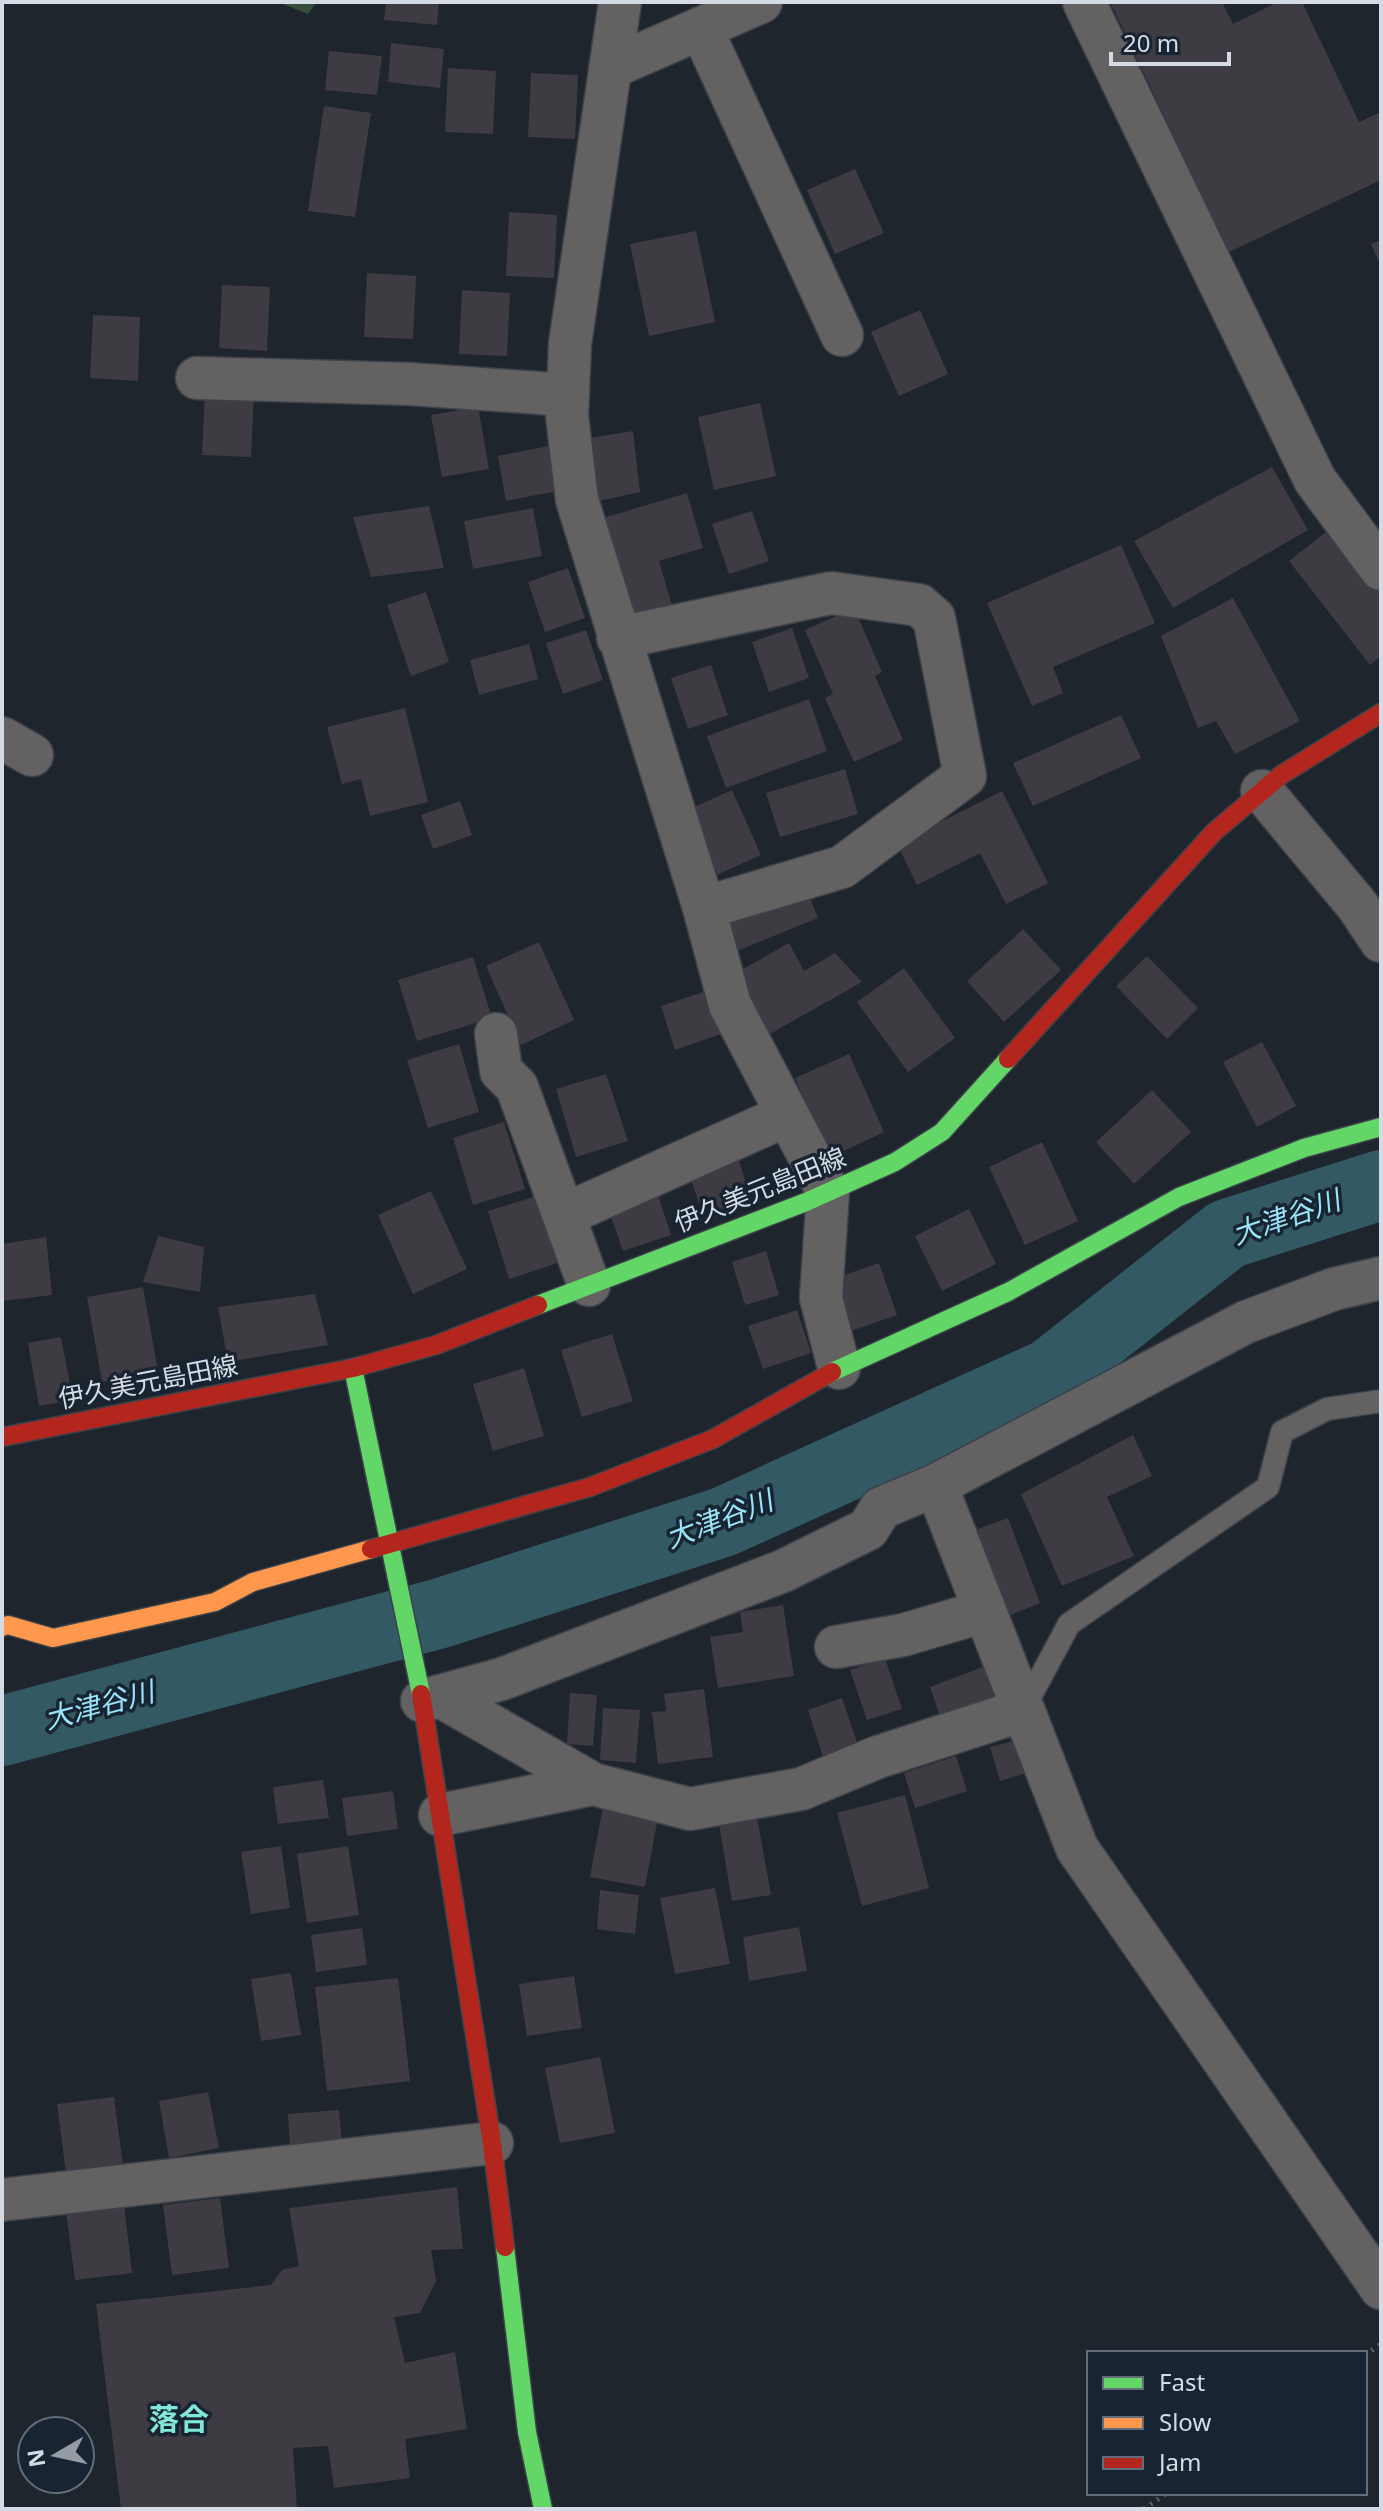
<svg xmlns="http://www.w3.org/2000/svg" width="1383" height="2511" font-family="'Noto Sans','Noto Sans JP',sans-serif">
	<style>
		.forest { fill: #364e3a }
		.lines { fill: none; stroke-linecap: round; stroke-linejoin: round }
		.river { stroke: #325964; stroke-width: 70 }
		.building { fill: #3f3b42 }
		.lane-casing { stroke: #3c4249; stroke-width: 25 }
		.street-casing { stroke: #3c4249; stroke-width: 45 }
		.fast-casing { stroke: #3c4249; stroke-width: 21 }
		.slow-casing { stroke: #3c4249; stroke-width: 21 }
		.jam-casing { stroke: #3c4249; stroke-width: 21 }
		.path { stroke: #616164; stroke-width: 5; stroke-dasharray: 2 6; stroke-linecap: butt }
		.lane { stroke: #636162; stroke-width: 22 }
		.street { stroke: #636162; stroke-width: 42 }
		.fast { stroke: #63d668; stroke-width: 18 }
		.slow { stroke: #ff974d; stroke-width: 18 }
		.jam { stroke: #b3261e; stroke-width: 18 }
		.labels { text-anchor: middle; stroke-width: 7; stroke-linejoin: round; paint-order: stroke }
		.street-label { font-size: 26px; fill: #d4dbe5; stroke: #182432 }
		.water-label { font-size: 28px; font-style: italic; fill: #99e5f9; stroke: #182432 }
		.quarter-label { font-size: 30px; font-weight: bold; fill: #81e8d8; stroke: #182432 }
	</style>
	<rect width="100%" height="100%" fill="#1e252c"/>
	<path class="forest" d="M278 2H317L308 14Z"/>
	<g class="lines">
		<path class="river" d="M2 1731 441 1613 723 1522 1051 1373 1227 1234 1381 1185"/>
	</g>
	<path class="building" d="M386 2H439L437 25 384 20Z
		M1110 2H1222L1233 24 1278 2H1302L1359 122 1381 112V180L1229 252Z
		M391 43 444 49 440 88 388 82Z
		M329 51 382 56 377 95 325 90Z
		M448 68 496 71 493 134 445 132Z
		M531 73 578 75 575 139 528 137Z
		M324 106 371 113 355 217 308 211Z
		M855 169 884 233 835 254 807 190Z
		M509 212 557 215 554 278 506 276Z
		M696 231 715 322 649 336 630 244Z
		M1381 240V267L1371 244Z
		M367 273 416 276 413 339 364 337Z
		M222 285 270 287 267 351 219 348Z
		M462 290 510 293 507 356 459 354Z
		M920 310 948 374 899 396 871 332Z
		M93 315 140 317 138 381 90 378Z
		M205 391 254 393 251 457 202 455Z
		M760 403 776 476 714 490 698 417Z
		M478 407 489 469 442 477 431 415Z
		M633 431 640 492 594 502 583 439Z
		M554 445 563 490 506 501 498 456Z
		M1272 467 1308 530 1173 608 1134 541Z
		M687 493 703 548 659 561 673 609 633 621 603 518Z
		M429 506 444 568 371 577 353 517Z
		M533 508 542 556 473 569 464 521Z
		M752 511 769 561 729 574 712 524Z
		M1331 528 1381 592V656L1370 665 1289 561Z
		M1121 545 1155 623 1053 667 1063 693 1032 706 987 603Z
		M568 568 585 618 545 632 528 582Z
		M426 592 449 662 411 676 387 605Z
		M1233 598 1300 721 1235 754 1216 721 1198 728 1161 636Z
		M854 608 882 672 875 676 903 740 854 762 825 698 833 694 805 630Z
		M792 628 809 678 769 692 752 642Z
		M586 630 603 680 563 694 546 643Z
		M529 644 538 679 479 695 470 660Z
		M711 665 728 715 688 729 671 678Z
		M809 699 827 751 726 788 707 736Z
		M405 708 428 802 370 816 361 779 342 784 327 727Z
		M1121 715 1141 758 1033 806 1013 763Z
		M845 769 858 814 780 837 766 793Z
		M732 790 761 855 712 877 683 812Z
		M1002 791 1048 883 1006 904 980 853 917 885 897 844Z
		M460 801 472 835 433 849 421 815Z
		M804 883 818 918 737 951 723 915Z
		M1023 929 1061 970 1004 1022 967 981Z
		M539 942 574 1020 521 1045 486 966Z
		M789 943 804 971 835 953 862 982 770 1034 736 973Z
		M1147 956 1198 1008 1167 1039 1116 986Z
		M473 957 492 1018 417 1041 398 980Z
		M904 968 955 1038 908 1072 857 1002Z
		M709 990 724 1033 675 1050 661 1006Z
		M1262 1042 1296 1106 1257 1127 1223 1062Z
		M459 1044 479 1112 428 1128 407 1060Z
		M849 1054 884 1132 831 1157 795 1078Z
		M606 1074 628 1141 576 1157 556 1089Z
		M1152 1090 1191 1132 1134 1184 1096 1142Z
		M504 1122 525 1189 473 1205 453 1138Z
		M1042 1142 1078 1221 1025 1245 989 1167Z
		M739 1161 753 1204 705 1221 690 1177Z
		M431 1191 467 1269 413 1294 378 1215Z
		M657 1192 671 1235 623 1251 608 1208Z
		M540 1195 560 1262 509 1279 488 1211Z
		M969 1209 996 1264 942 1291 915 1236Z
		M158 1236 204 1247 200 1292 143 1282Z
		M46 1237 52 1295 2 1301V1244Z
		M766 1251 779 1295 745 1305 732 1262Z
		M879 1263 897 1315 851 1331 833 1279Z
		M143 1287 158 1372 102 1382 87 1297Z
		M315 1294 328 1345 228 1362 218 1307Z
		M797 1310 811 1353 763 1369 748 1326Z
		M612 1334 633 1401 582 1417 561 1350Z
		M61 1337 73 1400 39 1406 28 1343Z
		M524 1368 544 1436 493 1451 473 1384Z
		M1133 1435 1152 1476 1107 1497 1134 1556 1062 1586 1021 1494Z
		M1008 1518 1040 1603 1008 1616 975 1530Z
		M783 1605 794 1676 718 1688 710 1637 743 1632 740 1612Z
		M885 1658 902 1709 867 1720 850 1670Z
		M983 1667 995 1698 941 1719 930 1687Z
		M704 1689 713 1757 658 1764 652 1712 666 1711 664 1694Z
		M570 1693 597 1695 593 1746 567 1744Z
		M842 1698 859 1748 824 1760 808 1710Z
		M603 1708 640 1710 636 1763 600 1760Z
		M1021 1739 1030 1772 1000 1781 990 1747Z
		M956 1756 967 1791 915 1808 904 1773Z
		M323 1780 329 1818 278 1824 273 1787Z
		M393 1791 398 1829 347 1836 342 1798Z
		M905 1795 929 1888 862 1906 837 1813Z
		M604 1801 659 1812 645 1887 590 1877Z
		M757 1818 771 1895 732 1901 719 1824Z
		M281 1846 290 1908 251 1914 241 1852Z
		M348 1846 359 1915 307 1923 297 1854Z
		M715 1888 730 1964 675 1974 660 1898Z
		M600 1890 639 1895 635 1934 597 1929Z
		M799 1927 807 1971 749 1981 743 1937Z
		M362 1928 367 1965 316 1972 311 1935Z
		M291 1973 301 2035 261 2041 251 1979Z
		M574 1976 582 2028 527 2036 519 1984Z
		M398 1978 410 2081 327 2091 315 1987Z
		M600 2057 615 2133 560 2143 545 2068Z
		M208 2092 219 2148 169 2158 159 2101Z
		M114 2097 123 2166 66 2173 57 2104Z
		M339 2110 342 2144 290 2148 288 2114Z
		M457 2187 463 2249 431 2250 436 2281 420 2313 394 2317 405 2363 455 2352 467 2429 405 2439 410 2478 334 2488 328 2446 293 2448 297 2509H121L96 2304 271 2285 282 2270 299 2266 289 2208Z
		M220 2198 229 2268 172 2275 163 2205Z
		M124 2204 132 2273 75 2280 66 2211Z"/>
	<g class="lines">
		<defs>
			<path id="lane" d="M1023 1710 1069 1624 1268 1487 1282 1432 1327 1409 1381 1401"/>
			<path id="street" d="M620 2 570 344 567 416 577 500 704 908 730 1005 828 1192 821 1298 839 1368
				M1084 2 1315 480 1381 569
				M701 28 842 335
				M610 68 761 2
				M197 378 410 384 568 395
				M618 638 831 593 919 605 934 618 965 776 842 867 704 908
				M2 738 32 755
				M1262 791 1357 905 1381 941
				M496 1034 501 1071 517 1087 589 1285
				M564 1215 787 1115
				M936 1485 1077 1848 1381 2288
				M836 1647 903 1635 985 1611
				M440 1696 593 1784
				M422 1701 502 1679 783 1571 868 1529 881 1508 936 1485 1246 1322 1334 1289 1381 1278
				M440 1815 593 1784 690 1809 801 1789 878 1757 1023 1710
				M2 2200 492 2143"/>
			<path id="fast" d="M538 1305 806 1202 895 1162 942 1132 1008 1059
				M353 1368 421 1694
				M832 1372 1008 1292 1179 1197 1304 1148 1381 1127
				M505 2247 527 2432 543 2509"/>
			<path id="slow" d="M2 1627 8 1625 53 1638 215 1602 253 1582 371 1549"/>
			<path id="jam" d="M1008 1059 1214 832 1281 775 1381 713
				M2 1437 353 1368 436 1345 538 1305
				M371 1549 590 1487 713 1439 832 1372
				M421 1694 492 2143 505 2247"/>
		</defs>
		<use href="#lane" class="lane-casing"/>
		<use href="#street" class="street-casing"/>
		<use href="#fast" class="fast-casing"/>
		<use href="#slow" class="slow-casing"/>
		<use href="#jam" class="jam-casing"/>
		<path class="path" d="M1365 2355 1381 2344
			M1144 2509 1167 2493"/>
		<use href="#lane" class="lane"/>
		<use href="#street" class="street"/>
		<use href="#fast" class="fast"/>
		<use href="#slow" class="slow"/>
		<use href="#jam" class="jam"/>
	</g>
	<g class="labels">
		<g class="street-label">
			<text transform="translate(760 1190) rotate(-22)" y="9">伊久美元島田線</text>
			<text transform="translate(148 1382) rotate(-11)" y="9">伊久美元島田線</text>
		</g>
		<g class="water-label">
			<text transform="translate(1286 1217) rotate(-19)" y="10">大津谷川</text>
			<text transform="translate(719 1519) rotate(-21)" y="10">大津谷川</text>
			<text transform="translate(99 1705) rotate(-15)" y="10">大津谷川</text>
		</g>
		<g class="quarter-label">
			<text x="179" y="2430">落合</text>
		</g>
	</g>
	<rect width="1383" height="2511" fill="none" stroke="#d4dbe5" stroke-width="8"/>
	<rect x="1087" y="2351" width="280" height="144" fill="#182432" stroke="#636d7a" stroke-width="2"/>
	<rect x="1103" y="2377" width="40" height="12" fill="#63d668" stroke="#636d7a" stroke-width="2"/>
	<text x="1159" y="2391" font-size="24" fill="#d4dbe5">Fast</text>
	<rect x="1103" y="2417" width="40" height="12" fill="#ff974d" stroke="#636d7a" stroke-width="2"/>
	<text x="1159" y="2431" font-size="24" fill="#d4dbe5">Slow</text>
	<rect x="1103" y="2457" width="40" height="12" fill="#b3261e" stroke="#636d7a" stroke-width="2"/>
	<text x="1159" y="2471" font-size="24" fill="#d4dbe5">Jam</text>
	<g transform="translate(56 2455) rotate(261)"><circle r="38" fill="#182432" stroke="#636d7a" stroke-width="2"/>
	<path d="M0-6L14 30L0 20L-14 30Z" fill="#949ba4"/>
	<text y="-12" font-size="22" font-weight="bold" text-anchor="middle" fill="#d4dbe5">N</text>
	</g>
	<path d="M1111 52v12h118v-12" fill="none" stroke="#d4dbe5" stroke-width="4"/>
	<text x="1123" y="52" font-size="24" fill="#d4dbe5" stroke="#182432" stroke-width="6" paint-order="stroke">20 m</text>
</svg>
